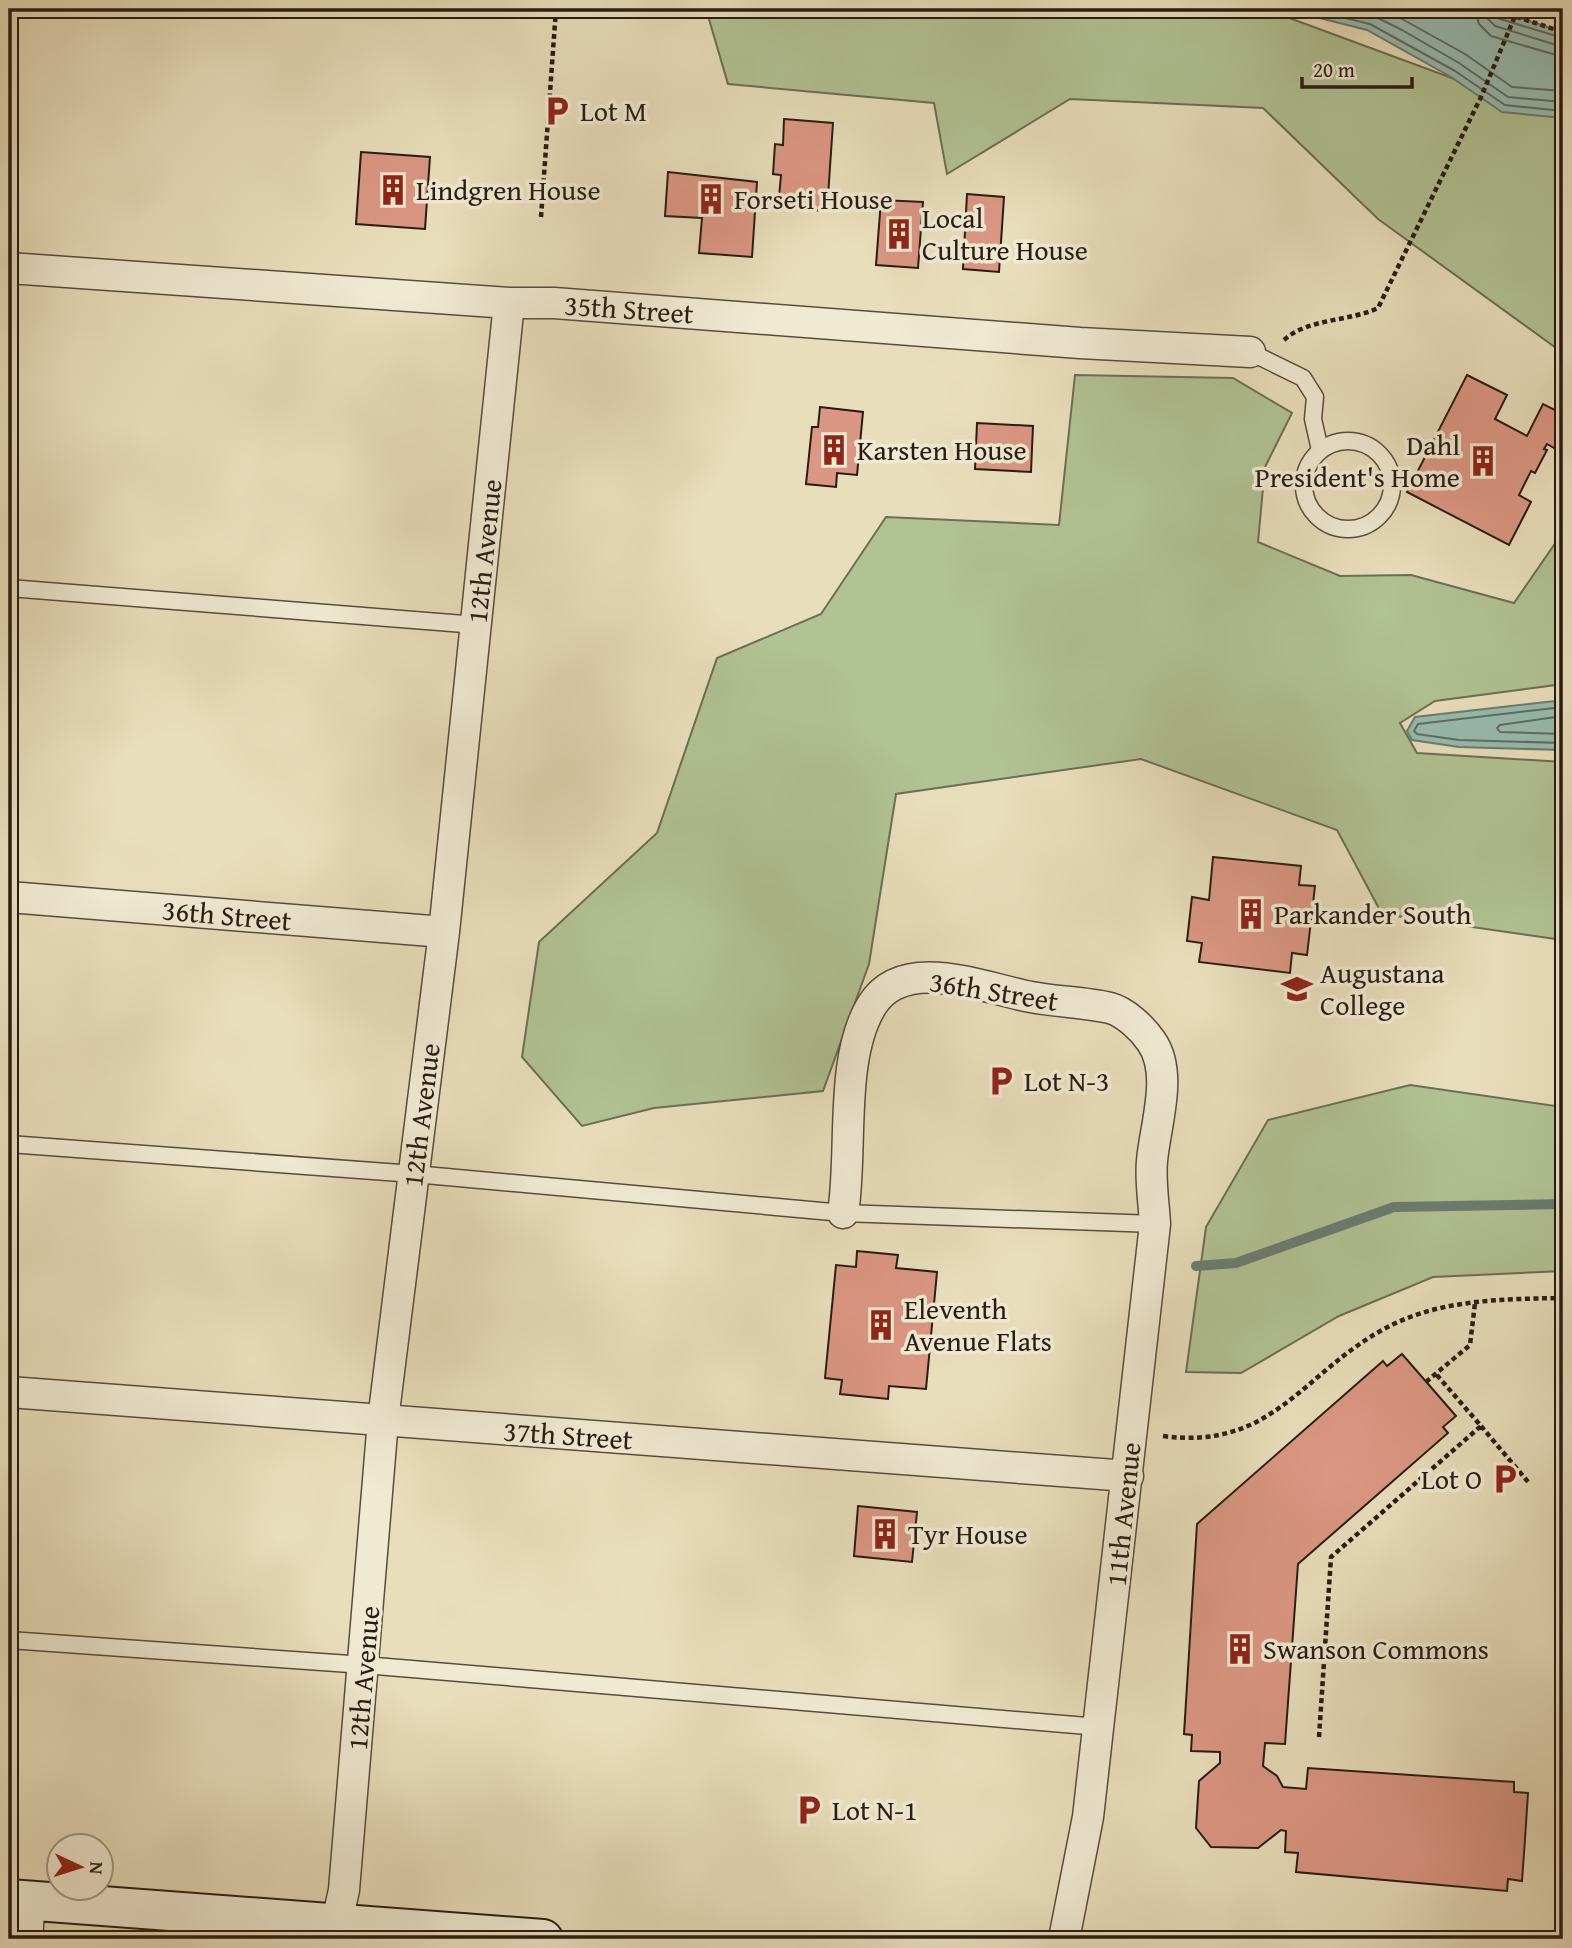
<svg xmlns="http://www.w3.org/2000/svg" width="1572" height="1948" font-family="'Gentium Book Plus',serif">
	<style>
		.green { fill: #b1c294; stroke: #6c6f53; stroke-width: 2 }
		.water { fill: #97bcb1; stroke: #6b7c71; stroke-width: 2 }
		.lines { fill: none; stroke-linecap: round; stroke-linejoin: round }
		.shore { stroke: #606c62; stroke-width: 2 }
		.stream { stroke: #6b7c71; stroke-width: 10 }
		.building { fill: #db9784; stroke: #281c12; stroke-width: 2 }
		.lane-casing { stroke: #584c3c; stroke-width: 19 }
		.street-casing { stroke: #584c3c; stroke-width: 33 }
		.secondary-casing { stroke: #281c12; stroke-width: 42 }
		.path { stroke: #281c12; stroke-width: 4.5; stroke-dasharray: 5 3.5; stroke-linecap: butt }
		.lane { stroke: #f1ead3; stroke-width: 16 }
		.street { stroke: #f1ead3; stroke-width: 30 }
		.secondary { stroke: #f1ead3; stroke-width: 38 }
		.labels { text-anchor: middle; stroke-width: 7; stroke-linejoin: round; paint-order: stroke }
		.poi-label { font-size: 28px; fill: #281c12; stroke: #f1ead3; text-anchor: start }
		.street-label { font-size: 28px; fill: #281c12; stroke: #f1ead3 }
	</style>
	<rect width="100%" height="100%" fill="#e9debc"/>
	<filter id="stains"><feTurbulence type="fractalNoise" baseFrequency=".00286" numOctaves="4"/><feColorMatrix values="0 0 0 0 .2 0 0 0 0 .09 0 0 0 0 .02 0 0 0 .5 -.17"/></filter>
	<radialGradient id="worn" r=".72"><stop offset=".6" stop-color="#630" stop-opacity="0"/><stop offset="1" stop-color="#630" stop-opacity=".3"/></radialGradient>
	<path class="green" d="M706 9H1265L1563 119V353L1378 219 1263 108 1070 99 947 174 934 103 728 84Z
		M1075 375 1233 378 1292 413 1265 467 1258 542 1340 576 1411 575 1514 603 1563 532V684L1435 701 1400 723 1417 753 1563 762V940L1382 914 1337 830 1141 759 896 794 869 964 823 1091 654 1108 582 1126 522 1057 539 942 657 833 717 658 821 614 886 517 1059 525Z
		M1410 1085 1563 1107V1271L1433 1277 1339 1316 1241 1373 1186 1372 1206 1227 1268 1120Z"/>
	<path class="water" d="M1284 9H1492L1563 32V118L1502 112 1451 77 1367 30Z
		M1563 700V750L1459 747 1412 740 1407 731 1415 717Z"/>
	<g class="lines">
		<path class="shore" d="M1308 9 1370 24 1455 71 1505 105 1563 111
			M1345 9 1372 15 1402 30 1459 63 1508 97 1563 102
			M1384 9 1465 54 1512 87 1563 91
			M1475 9 1479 24 1491 36 1563 57
			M1486 9 1488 19 1495 26 1563 47
			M1495 9 1500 19 1563 38
			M1563 707 1418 724 1414 731 1417 734 1459 740 1563 743
			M1563 716 1500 725 1497 728 1500 732 1563 734"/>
		<path class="stream" d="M1196 1266 1236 1263 1394 1207 1563 1204"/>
	</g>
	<path class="building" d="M784 119 833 123 827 211 778 208 781 175 773 174 775 144 783 145Z
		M361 152 430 157 425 229 356 224Z
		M668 172 757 182 752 257 699 253 702 218 665 216Z
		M967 194 1004 197 999 272 963 269Z
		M881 200 923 202 918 268 876 265Z
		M1467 375 1507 395 1495 419 1527 436 1543 404 1563 414V435L1556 449 1547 444 1544 449 1547 450 1535 473 1531 471 1519 495 1531 502 1509 545 1407 492Z
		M820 407 863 412 857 475 837 473 836 487 806 484 812 427H818Z
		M977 423 1033 426 1031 472 975 469Z
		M1213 857 1301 866 1299 885 1315 886 1307 955 1292 953 1290 973 1199 962 1202 943 1187 941 1192 897 1209 900Z
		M857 1251 898 1255 896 1268 937 1272 926 1389 889 1386 888 1399 840 1394 842 1380 825 1378 836 1265 856 1267Z
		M1402 1354 1456 1416 1443 1427 1448 1433 1298 1564 1285 1744 1265 1743 1263 1766 1277 1776 1283 1787 1306 1789 1308 1768 1514 1782V1792L1528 1793 1525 1839 1522 1881 1508 1879 1507 1891 1296 1872 1298 1853 1285 1852 1286 1831 1281 1830 1258 1848 1211 1847 1196 1828 1199 1781 1220 1763V1752L1191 1751 1192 1735 1184 1734 1197 1524 1383 1361 1387 1366Z
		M858 1506 917 1512 912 1562 854 1556Z"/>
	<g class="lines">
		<defs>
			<path id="lane" d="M1250 352 1303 378 1315 397 1313 419 1320 450
				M1304 485a44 44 0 1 1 88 0a44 44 0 1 1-88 0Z
				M9 588 477 625
				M9 1144 414 1174 843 1213 1155 1224
				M9 1640 364 1665 1099 1727"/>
			<path id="street" d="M9 268 509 303H554L1080 343 1250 352
				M9 897 444 932
				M843 1213C853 1150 839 1058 872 1005 904 953 986 989 1031 997 1057 1002 1085 1002 1110 1008 1125 1012 1142 1028 1151 1041 1174 1073 1155 1125 1152 1161 1150 1181 1154 1204 1155 1224L1088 1817 1064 1939
				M9 1392 1128 1476
				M336 1926 344 1890 383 1420 444 932 509 303
				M27 1939 30 1900"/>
			<path id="secondary" d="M9 1899 543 1939"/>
		</defs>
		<use href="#lane" class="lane-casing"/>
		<use href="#street" class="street-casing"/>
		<use href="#secondary" class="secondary-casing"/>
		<path class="path" d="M1492 9 1563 32
			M541 217 556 9
			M1284 340C1308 318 1348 322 1378 308L1481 97 1515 16
			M1426 1382 1470 1345 1475 1303
			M1481 1426 1529 1483
			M1163 1436C1273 1451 1304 1371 1386 1328 1439 1299 1504 1299 1563 1298
			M1319 1737 1331 1557 1481 1426 1436 1374"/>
		<use href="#lane" class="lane"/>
		<use href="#street" class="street"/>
		<use href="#secondary" class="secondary"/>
	</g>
	<defs>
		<symbol id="parking-bare" viewBox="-9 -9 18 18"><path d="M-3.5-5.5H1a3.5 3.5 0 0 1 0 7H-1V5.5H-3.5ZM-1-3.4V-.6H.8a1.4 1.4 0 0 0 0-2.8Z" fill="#8f2418" stroke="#f1ead3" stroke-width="2.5" paint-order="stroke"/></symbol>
		<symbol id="building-bare" viewBox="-9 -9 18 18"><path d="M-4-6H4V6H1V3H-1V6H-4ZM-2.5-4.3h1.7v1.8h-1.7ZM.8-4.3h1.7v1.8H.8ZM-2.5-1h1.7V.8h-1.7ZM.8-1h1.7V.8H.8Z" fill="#8f2418" stroke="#f1ead3" stroke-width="2.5" paint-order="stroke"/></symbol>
		<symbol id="university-bare" viewBox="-9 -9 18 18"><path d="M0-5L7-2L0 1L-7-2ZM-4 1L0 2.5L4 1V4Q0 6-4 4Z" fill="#8f2418" stroke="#f1ead3" stroke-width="2.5" paint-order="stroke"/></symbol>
	</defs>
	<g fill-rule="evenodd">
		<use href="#parking-bare" x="535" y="89" width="44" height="44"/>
		<use href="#building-bare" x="371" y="168" width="44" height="44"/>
		<use href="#building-bare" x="689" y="177" width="44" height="44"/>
		<use href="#building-bare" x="877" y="212" width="44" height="44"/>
		<use href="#building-bare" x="812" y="428" width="44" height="44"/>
		<use href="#building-bare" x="1461" y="439" width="44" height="44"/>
		<use href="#building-bare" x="1229" y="892" width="44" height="44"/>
		<use href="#university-bare" x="1275" y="967" width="44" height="44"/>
		<use href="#parking-bare" x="979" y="1059" width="44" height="44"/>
		<use href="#building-bare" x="859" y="1303" width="44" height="44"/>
		<use href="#parking-bare" x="1483" y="1457" width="44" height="44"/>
		<use href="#building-bare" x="863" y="1512" width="44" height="44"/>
		<use href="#building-bare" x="1218" y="1627" width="44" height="44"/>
		<use href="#parking-bare" x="787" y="1788" width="44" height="44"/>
	</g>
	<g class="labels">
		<g class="poi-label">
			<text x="580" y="121">Lot M</text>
			<text x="416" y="200">Lindgren House</text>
			<text x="734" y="209">Forseti House</text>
			<text x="922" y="228">Local<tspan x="922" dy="32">Culture House</tspan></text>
			<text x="1460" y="455" text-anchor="end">Dahl<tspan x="1460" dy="32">President's Home</tspan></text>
			<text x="857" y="460">Karsten House</text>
			<text x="1274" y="924">Parkander South</text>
			<text x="1320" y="983">Augustana<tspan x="1320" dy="32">College</tspan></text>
			<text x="1024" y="1091">Lot N-3</text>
			<text x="904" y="1319">Eleventh<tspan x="904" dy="32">Avenue Flats</tspan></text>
			<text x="1482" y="1489" text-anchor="end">Lot O</text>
			<text x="908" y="1544">Tyr House</text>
			<text x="1263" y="1659">Swanson Commons</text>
			<text x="832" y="1820">Lot N-1</text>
		</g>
		<g class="street-label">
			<text transform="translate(629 309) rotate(4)" y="10">35th Street</text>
			<text transform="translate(484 551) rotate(-84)" y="10">12th Avenue</text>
			<text transform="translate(227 915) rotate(5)" y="10">36th Street</text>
			<text transform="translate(994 991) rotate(9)" y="10">36th Street</text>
			<text transform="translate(421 1115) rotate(-83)" y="10">12th Avenue</text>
			<text transform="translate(568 1435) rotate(4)" y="10">37th Street</text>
			<text transform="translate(1123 1514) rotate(-84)" y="10">11th Avenue</text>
			<text transform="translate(363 1678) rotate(-85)" y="10">12th Avenue</text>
		</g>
	</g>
	<rect width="1572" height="1948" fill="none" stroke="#e9debc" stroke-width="35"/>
	<rect x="10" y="10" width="1551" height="1927" fill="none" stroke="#281c12" stroke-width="3.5"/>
	<rect x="18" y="18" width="1537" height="1913" fill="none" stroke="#281c12" stroke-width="2"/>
	<g transform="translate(80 1867) rotate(94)"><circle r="33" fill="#f1ead3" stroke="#a19886" stroke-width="2"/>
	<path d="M0-5L12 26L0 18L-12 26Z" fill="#8f2418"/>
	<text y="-10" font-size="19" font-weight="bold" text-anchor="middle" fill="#281c12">N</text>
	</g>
	<path d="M1302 77v10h110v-10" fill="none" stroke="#281c12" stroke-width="3.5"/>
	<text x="1313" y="77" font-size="21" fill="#281c12" stroke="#f1ead3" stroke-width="5" paint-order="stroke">20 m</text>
	<rect width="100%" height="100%" filter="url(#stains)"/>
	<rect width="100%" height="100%" fill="url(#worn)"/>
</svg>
